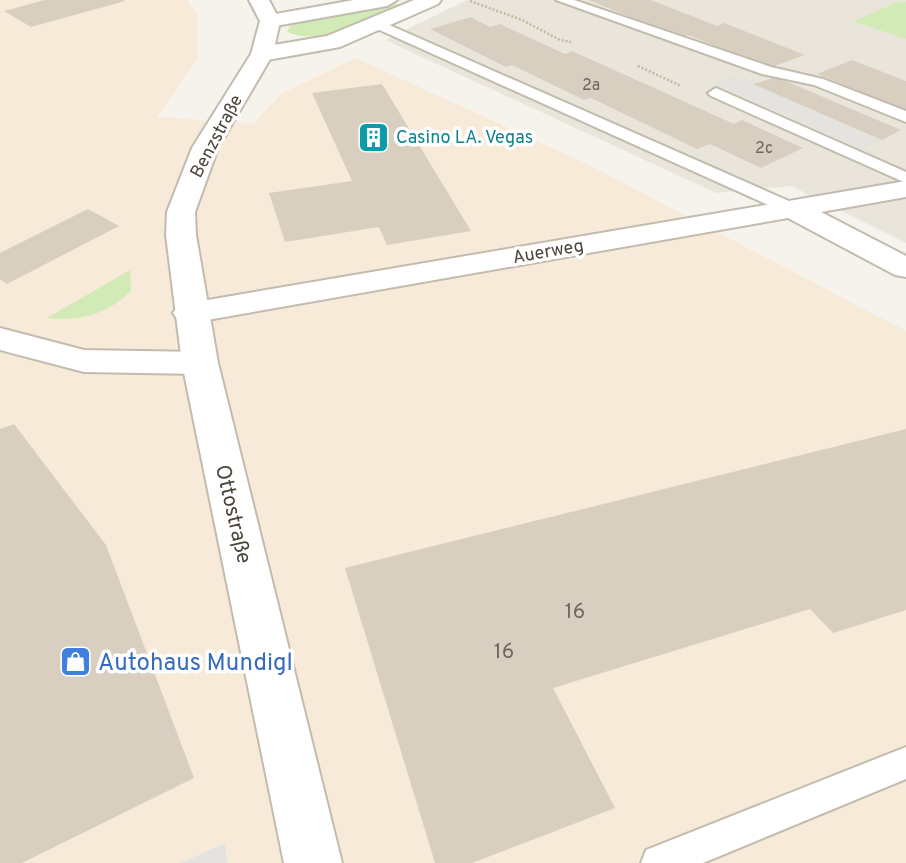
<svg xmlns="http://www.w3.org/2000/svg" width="906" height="863" font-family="Overpass,sans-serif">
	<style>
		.residential { fill: #eae5da }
		.commercial { fill: #f7ead8 }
		.green { fill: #d2eab5 }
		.parking { fill: #e5e3e0 }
		.building { fill: #d8cfc1 }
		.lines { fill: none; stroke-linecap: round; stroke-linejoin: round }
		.service-casing { stroke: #c2bbae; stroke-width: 4 }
		.minor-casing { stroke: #c2bbae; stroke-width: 4 }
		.tertiary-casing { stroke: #c2bbae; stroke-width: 4 }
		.path { stroke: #c4b79f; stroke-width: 2.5; stroke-dasharray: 2 2; stroke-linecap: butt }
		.service { fill: #fff; fill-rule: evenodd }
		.minor { fill: #fff; fill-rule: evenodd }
		.tertiary { fill: #fff; fill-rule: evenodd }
		.labels { text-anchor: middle; stroke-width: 7; stroke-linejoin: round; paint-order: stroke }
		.far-number-label { font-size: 16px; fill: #6e675b }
		.far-street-label { font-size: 18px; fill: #4b4439; stroke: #fff }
		.far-culture-label { font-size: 18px; fill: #0d838f; stroke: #fff; text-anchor: start }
		.street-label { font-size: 21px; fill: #4b4439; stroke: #fff }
		.near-number-label { font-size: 21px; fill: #6e675b }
		.near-shop-label { font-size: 24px; fill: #366cbe; stroke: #fff; text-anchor: start }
	</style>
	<rect width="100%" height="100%" fill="#f6f3ec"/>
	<path class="residential" d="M467 0H906V243L791 186 716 193 385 40Z"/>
	<path class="commercial" d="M0 0H187L198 15 197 59 157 117 253 124 281 94 356 58 587 164 906 331V863H0Z"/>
	<path class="green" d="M901 1 906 2V39L853 21Z
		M396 4 401 6C376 19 313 49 287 31L291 25 302 22Z
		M130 270 131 291C107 314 80 322 47 318Z"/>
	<path class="parking" d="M735 76 882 140 862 149 714 84Z
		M225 843 227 863H181Z"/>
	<path class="building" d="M45 0H125V1L31 27 4 11Z
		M589 0H651L717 26 724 23 805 55 769 68 688 35 680 38Z
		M471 17 490 27 500 24 565 54 572 51 734 124 742 120 803 148 761 168 710 144 697 149 591 98 584 100 512 65 506 67 430 29Z
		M852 60 906 81V110L817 74Z
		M776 77 901 130 882 140 753 84Z
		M382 84 471 231 387 245 379 227 285 242 269 193 352 181 312 93Z
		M88 209 119 226 7 284 0 279V253Z
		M14 424 106 545 194 778 22 863H0V429Z
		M906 429V610L833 633 810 609 553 688 615 808 472 863H435L345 568Z"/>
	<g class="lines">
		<defs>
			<path id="service" d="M556 0H574L771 67 823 79 906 111V122L814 85 762 74Z
				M378 20 798 205 801 209 792 214 786 213 373 27V21Z
				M716 88 906 172V183L711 96 708 93Z
				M906 747V779L703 863H641L646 850Z"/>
			<path id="minor" d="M354 0H397L387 6 270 27 263 25 260 21 263 17 270 15Z
				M414 0H441L438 4 340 47 262 61 254 59 251 54 254 49 262 47 327 36Z
				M906 181V197L821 212 906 256V277L895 275 788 218 190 323 178 320 173 313 178 306 190 303Z
				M0 328 84 350 200 352 213 355 218 363 213 371 200 374 84 372 0 350Z"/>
			<path id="tertiary" d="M249 0H269L280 21 273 54 218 148 195 212 196 235 218 363 342 863H284L182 363 166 235 167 212 192 148 251 54 260 21Z"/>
		</defs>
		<use href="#service" class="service-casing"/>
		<use href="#minor" class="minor-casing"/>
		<use href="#tertiary" class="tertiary-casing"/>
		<path class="path" d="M470 1 522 20 560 40 571 42
			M638 66 681 86"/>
		<use href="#service" class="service"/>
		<use href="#minor" class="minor"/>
		<use href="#tertiary" class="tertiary"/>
	</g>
	<defs>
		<symbol id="building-square" viewBox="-11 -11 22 22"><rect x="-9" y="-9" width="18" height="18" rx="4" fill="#0f9aa8" stroke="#fff"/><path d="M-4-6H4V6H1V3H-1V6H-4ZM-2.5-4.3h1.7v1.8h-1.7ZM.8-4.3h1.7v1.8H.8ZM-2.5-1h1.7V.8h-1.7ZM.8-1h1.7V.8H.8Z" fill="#fff"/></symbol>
		<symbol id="shop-square" viewBox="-11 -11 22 22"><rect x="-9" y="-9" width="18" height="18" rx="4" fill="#3f7fe0" stroke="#fff"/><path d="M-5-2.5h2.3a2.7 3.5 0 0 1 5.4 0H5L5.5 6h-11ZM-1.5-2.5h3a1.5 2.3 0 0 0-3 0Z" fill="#fff"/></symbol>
	</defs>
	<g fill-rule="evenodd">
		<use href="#building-square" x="356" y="120" width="35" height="35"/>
		<use href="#shop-square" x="58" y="644" width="35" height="35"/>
	</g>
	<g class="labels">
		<g class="far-number-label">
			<text x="591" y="90">2a</text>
			<text x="764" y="153">2c</text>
		</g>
		<g class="far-street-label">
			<text transform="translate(216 136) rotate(-62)" y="6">Benzstraße</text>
			<text transform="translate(548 251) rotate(-10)" y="6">Auerweg</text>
		</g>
		<g class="far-culture-label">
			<text x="396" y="143">Casino LA. Vegas</text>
		</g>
		<g class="street-label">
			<text transform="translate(234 514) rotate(77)" y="7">Ottostraße</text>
		</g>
		<g class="near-number-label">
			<text x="575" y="618">16</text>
			<text x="504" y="658">16</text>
		</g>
		<g class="near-shop-label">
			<text x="98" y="670">Autohaus Mundigl</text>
		</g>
	</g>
</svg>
